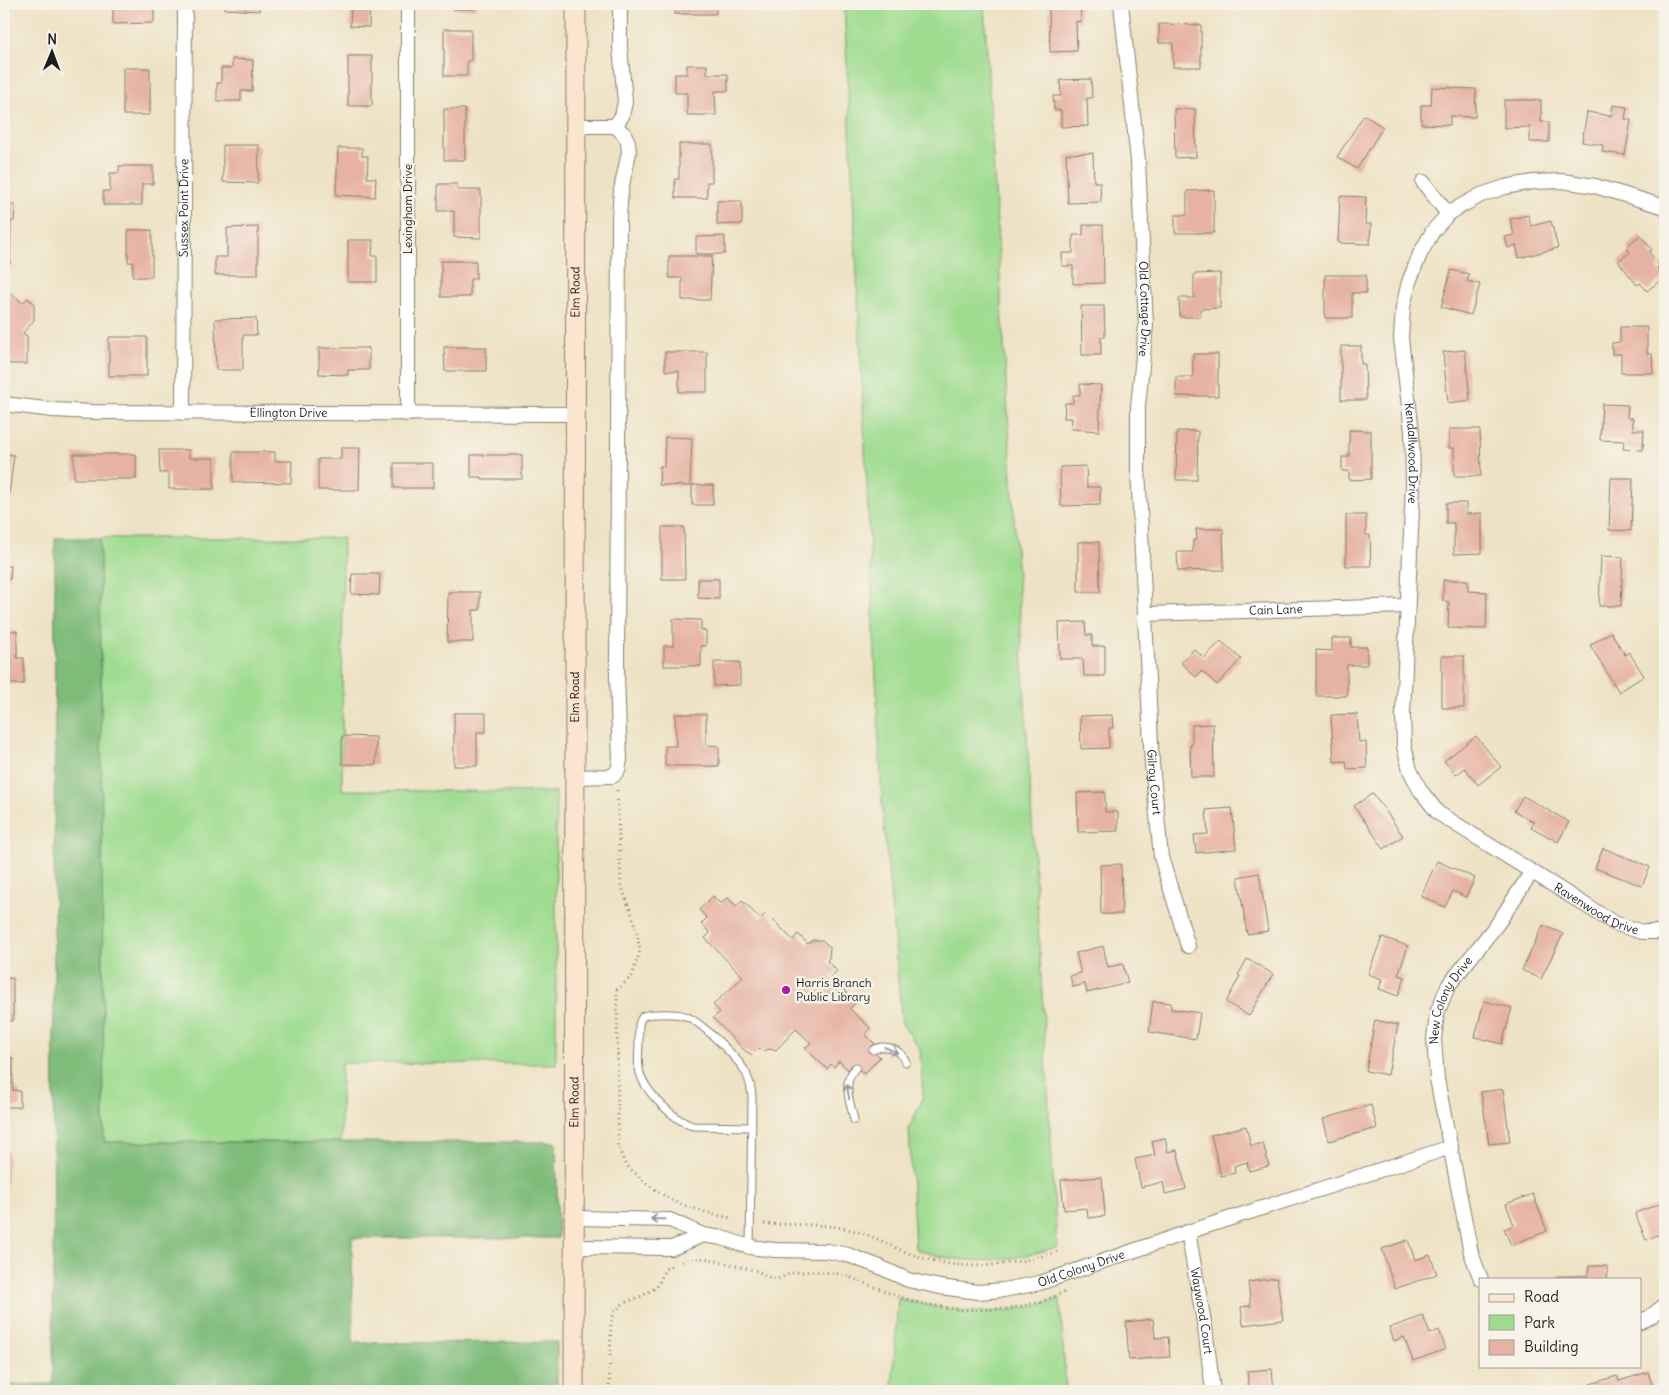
<svg xmlns="http://www.w3.org/2000/svg" width="1669" height="1395" font-family="Delius,sans-serif">
	<style>
		.green { fill: #9fdc90; stroke: #5e7c56 }
		.forest { fill: #7fbc7a; stroke: #4e6c4b }
		.building { fill: #e6b2a3 }
		.lines { fill: none; stroke-linecap: round; stroke-linejoin: round }
		.lane-casing { stroke: #857f70; stroke-width: 9 }
		.street-casing { stroke: #857f70; stroke-width: 16 }
		.secondary-casing { stroke: #857f70; stroke-width: 21 }
		.path { stroke: #857f70; stroke-width: 3; stroke-dasharray: 1 4; stroke-linecap: butt }
		.lane { stroke: #fff; stroke-width: 7 }
		.street { stroke: #fff; stroke-width: 14 }
		.secondary { stroke: #fce5cf; stroke-width: 19 }
		.oneway { stroke: #999 }
		.poi-dot { fill: #b5179e; stroke: #f7f3e8; stroke-width: 2 }
		.labels { text-anchor: middle; stroke-width: 5; stroke-linejoin: round; paint-order: stroke }
		.street-label { font-size: 12px; fill: #1c1c1c; stroke: #f7f3e8 }
		.poi-label { font-size: 12px; fill: #1c1c1c; stroke: #f7f3e8; text-anchor: start }
	</style>
	<rect width="100%" height="100%" fill="#f7f3e8"/>
	<filter id="ink" filterUnits="userSpaceOnUse"><feTurbulence type="fractalNoise" baseFrequency=".02" numOctaves="2"/><feDisplacementMap in="SourceGraphic" scale="10" xChannelSelector="R" yChannelSelector="G"/><feConvolveMatrix kernelMatrix="1 2 1 2 8 2 1 2 1" color-interpolation-filters="sRGB"/></filter>
	<filter id="wash" filterUnits="userSpaceOnUse"><feTurbulence type="fractalNoise" baseFrequency=".0096" numOctaves="4" result="noise"/><feDisplacementMap in="SourceGraphic" scale="20" xChannelSelector="R" yChannelSelector="G"/><feGaussianBlur stdDeviation="1.12" result="paint"/><feColorMatrix in="noise" values="0 0 0 0 0 0 0 0 0 0 0 0 0 0 0 0 0 1.4 0 .05"/><feComposite in="paint" operator="in"/></filter>
	<g filter="url(#wash)">
		<rect width="100%" height="100%" fill="#eee2c4"/>
		<path class="green" d="M844 4H984L1057 1247C1008 1262 965 1267 915 1249L909 1128 923 1098 920 1049 902 1024 882 803Z
			M100 538H343L342 790 556 792V1064L341 1063V1142H104Z
			M898 1298C957 1314 1001 1318 1060 1298L1066 1391H892Z"/>
		<path class="forest" d="M55 538H100L104 1142H556L558 1238H352L353 1343 557 1342V1391H4V1385L53 1384Z"/>
		<g id="blocks">
			<path class="building" d="M4 4H17L4 12Z
				M113 4 154 5V23L113 24Z
				M225 4H259V11L225 9Z
				M351 4H370L369 27 350 26Z
				M454 4H476V9H453Z
				M675 4H716V14H675Z
				M1059 4H1080L1081 22 1076 21 1077 51 1050 52 1049 5H1059Z
				M1159 24 1201 25V67H1173V43H1159Z
				M444 29H471V61H467V76H444Z
				M348 56H372V106H348Z
				M232 59 253 60 252 91H241V101H217V83H221V68H232Z
				M687 65H707V74H728V91H715L716 115H687V93H675V74H687Z
				M123 68H150V115H123Z
				M1091 79 1092 98H1087L1088 126 1061 127V110H1054L1053 96H1061L1060 80Z
				M1432 87 1476 89 1475 117 1450 116V125L1421 124V105H1431Z
				M1504 100H1541V122H1549V142H1530V127L1504 128Z
				M1613 105 1627 107 1625 119 1631 120 1625 155 1602 152 1603 145 1582 142 1587 112 1611 116Z
				M444 109H465V160H444Z
				M1174 109H1195L1196 157 1175 158Z
				M1364 115 1383 127 1357 169 1337 157Z
				M679 144H712V182H707V198H675V179H679Z
				M223 145H259L258 183 223 182Z
				M338 148H362V156H368L367 178H376L375 197 336 195Z
				M1093 153 1094 182H1100L1101 202 1068 203 1066 154Z
				M119 166H153V184H142V205H103V191H110V173H119Z
				M438 184H457V190H481V238L454 237V211H438Z
				M1214 190V233H1175V215H1187V191Z
				M1340 196 1366 197 1365 224H1371L1370 244 1338 243Z
				M717 201H742V224L717 225Z
				M4 205H15L14 221H11L10 264H4Z
				M1528 215 1531 226 1551 221 1558 248 1519 258 1516 245 1508 248 1505 237 1514 235 1510 219Z
				M1083 225H1103L1104 283 1073 284V266H1062V253H1073V235H1083Z
				M258 227V275H215V257H227V228Z
				M128 230H152V277H133V262H128Z
				M1640 235 1652 250 1649 252 1660 266 1657 268 1664 277 1647 291 1640 283 1637 285 1618 261 1630 252 1626 247Z
				M725 236V254H696V237Z
				M348 240H373L372 256H377V282H348Z
				M669 256H712L710 300H682V278H669Z
				M441 261H476V279H470V297H441Z
				M1451 270 1469 274 1467 281 1480 284 1471 315 1441 307Z
				M1220 273V308L1200 309V317H1180L1179 298H1194V274Z
				M1325 275H1366V293H1352V318H1325Z
				M4 288 23 303 27 298 34 303V320L23 333 27 336V364H5Z
				M1081 306H1104L1105 337H1101V355H1082Z
				M256 318 257 335H243V370H216L215 319Z
				M1620 327H1647V354H1652L1653 373H1621V354H1612V343L1620 342Z
				M109 337H147V376H109Z
				M1341 346H1361V364H1365L1366 400H1341Z
				M444 347H486V371H445Z
				M319 348H369V370H348V375L319 374Z
				M1465 350 1470 400 1448 403 1443 352Z
				M665 352H707V392H679V371H665Z
				M1193 354H1218V396H1176V377H1193Z
				M1080 384 1101 385 1099 431 1071 429 1072 418H1064L1065 403H1073V395H1080Z
				M1602 404 1628 405 1627 418H1633V430H1644L1643 450 1623 449 1624 441 1600 440Z
				M1449 429H1480L1481 476H1454V448H1449Z
				M1349 430 1371 431V479L1349 480V471H1342V457H1349Z
				M1177 431H1198L1197 480H1176Z
				M665 437 692 438 690 486 659 485 660 466 664 467Z
				M341 448H360L359 490H318V459H341Z
				M159 450H189V458H214V489H169V473H160Z
				M233 452H275V461H292L291 483 233 482Z
				M4 454 14 455 9 494 4 493Z
				M74 454H136V479H74Z
				M471 455H522V479H482V477H471Z
				M394 463H433V488H394Z
				M1086 466 1087 487H1100V505L1061 506 1060 467Z
				M1611 478H1633L1631 531 1609 530Z
				M692 485H713V505H692Z
				M1446 503H1466V514L1482 513V553L1454 554V523H1446Z
				M1346 515H1366V535H1370L1371 566H1346Z
				M662 527H684L685 579H662Z
				M1196 529H1223L1224 570 1178 571 1177 552H1193V540H1197Z
				M1078 542H1099L1100 592H1078Z
				M1601 556 1623 557 1621 606H1599Z
				M4 566H11L10 579H4Z
				M352 574H380L379 595 351 594Z
				M698 579H719V599L698 598Z
				M1443 580H1468V591L1487 592 1486 629 1448 628 1449 602 1443 601Z
				M448 592H480V610H473V642H447Z
				M673 619 701 620V630L706 631V646H701V666H664V646H673Z
				M1085 622 1086 635H1092V646H1105V676H1084L1083 659H1060L1059 623Z
				M4 631H17V658H24V684H4Z
				M1611 632 1625 655 1629 652 1644 676 1619 692 1590 645Z
				M1332 638H1351V647H1367V665H1347V696H1316V650L1332 651Z
				M1221 641 1241 659 1217 685 1202 671 1196 677 1181 663 1194 649 1204 658Z
				M1442 656H1464V708H1442Z
				M714 662H740V685L714 686Z
				M454 713H486V732H477V766H454Z
				M675 714H706V745L719 746V766H665V746H676Z
				M1357 714 1359 742H1366L1367 768 1347 769 1346 761 1334 762 1331 715Z
				M1112 715 1113 728H1109V748L1081 749 1080 716Z
				M1213 724 1214 777H1191L1190 745H1192V725Z
				M342 736 376 737V765L342 764Z
				M1476 736 1501 767 1478 785 1465 768 1456 775 1444 761Z
				M1105 792V812H1118V831L1078 832 1077 793Z
				M1373 793 1403 836 1384 849 1354 806Z
				M1523 796 1569 822 1558 842 1531 827 1534 822 1514 811Z
				M1232 808 1236 849 1196 853 1194 835 1208 834 1206 810Z
				M4 820H8V834L4 833Z
				M1603 848 1650 867 1642 886 1595 868Z
				M1437 861 1475 878 1466 897 1453 891 1445 907 1421 896Z
				M1121 864 1122 914H1101L1100 865Z
				M1259 873 1268 931 1247 934 1238 877Z
				M4 888H7V936H4Z
				M713 896 721 904 727 897 736 906 742 900 760 919 766 913 793 940 798 934 808 944 812 940H822L830 947 829 958 827 961 837 971 830 978 856 1002 850 1009 870 1028 865 1034 875 1044 870 1048 880 1057 864 1074 853 1064 848 1070 839 1061 834 1067 831 1064 827 1069 805 1048 811 1043 796 1029 776 1050 767 1049 764 1051 759 1048 752 1055 744 1050 713 1018 720 1012 713 1005 743 977 705 938 710 933 701 924 707 918 699 910Z
				M1543 925 1563 934 1541 979 1522 970Z
				M1382 937 1408 946 1398 975 1405 977 1398 996 1379 989 1382 979 1368 974Z
				M1103 946 1108 967 1123 964 1128 983 1087 993 1085 984 1073 987 1070 976 1081 973 1076 953Z
				M1247 959 1273 974 1249 1016 1226 1002 1240 976 1238 975Z
				M4 978H13V1021H4Z
				M1153 1001 1171 1003V1009L1200 1013 1196 1039 1149 1032Z
				M1484 1001 1512 1008 1502 1044 1475 1037Z
				M1375 1020 1398 1025 1388 1075 1366 1071Z
				M4 1057 13 1058V1090L20 1091V1107H4Z
				M1503 1089 1510 1142 1489 1144 1481 1092Z
				M1371 1105 1377 1128 1329 1141 1323 1119Z
				M1246 1126 1251 1146 1263 1143 1269 1166 1249 1171 1247 1162 1234 1166 1235 1173 1221 1176 1211 1135Z
				M1165 1138 1168 1152 1177 1150 1186 1189 1165 1194 1163 1182 1141 1187 1135 1159 1155 1155 1152 1141Z
				M4 1151 9 1152 5 1195H4Z
				M1102 1177 1105 1216 1088 1218 1087 1208 1064 1210 1061 1180Z
				M1533 1194 1547 1231 1511 1245 1504 1229 1514 1225 1506 1204Z
				M1665 1202V1232L1646 1240 1635 1213Z
				M1408 1240 1415 1260 1430 1255 1437 1274 1395 1289 1382 1249Z
				M1589 1266H1607V1279H1558V1276H1588Z
				M1277 1278 1283 1320 1243 1325 1241 1307 1251 1306 1248 1282Z
				M1423 1316 1430 1334 1439 1330 1446 1349 1413 1361 1404 1337 1394 1341 1389 1328Z
				M1153 1319 1155 1338 1168 1337 1170 1357 1129 1360 1126 1322Z
				M1272 1369 1274 1391H1249L1247 1371Z
				M1648 1372 1654 1391H1592L1590 1384 1617 1376 1619 1381Z"/>
		</g>
	</g>
	<g filter="url(#ink)">
		<use href="#blocks" fill-opacity="0" stroke="#857f70" stroke-width="1"/>
		<g class="lines">
			<defs>
				<path id="lane" d="M873 1050C884 1043 901 1049 906 1062
					M854 1120C850 1100 841 1083 856 1067
					M750 1247 752 1099C752 1090 750 1082 746 1073 740 1060 699 1020 685 1016 676 1013 652 1013 643 1016 637 1023 639 1033 639 1042 639 1052 637 1064 640 1073 645 1092 675 1121 693 1126L752 1127"/>
				<g id="street">
					<path id="s1" d="M1121 4 1138 161 1146 325 1138 406V468L1152 764 1161 857 1188 946"/>
					<path d="M615 126 622 116 625 102 620 47V4"/>
					<path d="M1423 182 1448 214"/>
					<path id="s2" d="M1665 207 1595 186 1562 181 1533 182 1505 187 1481 195 1461 206 1448 214 1433 231 1420 254 1409 282 1403 307 1401 338 1412 432 1413 484 1403 714 1404 746 1410 770 1420 790 1438 813 1614 923 1642 932H1665"/>
					<path id="s3" d="M4 404 53 410 93 412 575 414"/>
					<path id="s4" d="M183 413 185 4"/>
					<path d="M408 414V4"/>
					<path id="s5" d="M1145 614 1407 606"/>
					<path d="M574 777 613 776 618 770 620 760 617 676 619 218 621 190 629 152 628 142 624 134 615 126H576"/>
					<path id="s6" d="M575 1218 670 1220 703 1235 722 1238 750 1247 775 1250 827 1251 848 1255 880 1267 908 1280 940 1287 978 1292 1003 1290 1040 1283 1188 1232 1451 1147"/>
					<path id="s7" d="M1188 1232 1205 1328 1213 1391"/>
					<path d="M575 1247 672 1248 703 1235"/>
					<path id="s8" d="M1481 1279 1471 1253 1437 1079 1434 1039 1437 1013 1448 986 1498 923 1531 873"/>
					<path d="M1640 1322 1650 1317 1665 1305"/>
				</g>
				<g id="secondary">
					<path id="s9" d="M574 1391 576 4"/>
				</g>
			</defs>
			<use href="#lane" class="lane-casing"/>
			<use href="#street" class="street-casing"/>
			<use href="#secondary" class="secondary-casing"/>
			<path class="path" d="M617 790 621 885 636 926 640 951 632 976 617 990 618 1145 625 1164 647 1184 674 1202 715 1215 732 1218
				M764 1224C794 1225 826 1223 855 1231 874 1236 890 1246 908 1253 962 1273 1004 1267 1057 1252
				M682 1261 705 1258 758 1271 768 1277 778 1279 791 1273 813 1271 842 1274 894 1295 919 1303 962 1310 1006 1309 1041 1302 1065 1292
				M609 1391 611 1322 615 1311 624 1303 642 1296 657 1287 665 1269 674 1264"/>
			<use href="#lane" class="lane"/>
			<use href="#street" class="street"/>
			<use href="#secondary" class="secondary"/>
		</g>
		<defs><path id="oneway-shaft" d="M-6 0H5M1.5-3L5.5 0L1.5 3" fill="none" stroke-width="1.6" stroke-linecap="round" stroke-linejoin="round" transform="scale(1.25)"/></defs>
		<g class="oneway">
			<use href="#oneway-shaft" transform="translate(891 1050) rotate(24)"/>
			<use href="#oneway-shaft" transform="translate(848 1092) rotate(-100)"/>
			<use href="#oneway-shaft" transform="translate(658 1219) rotate(-179)"/>
		</g>
	</g>
	<circle class="poi-dot" cx="786" cy="990" r="5"/>
	<g class="labels">
		<g class="street-label">
			<text dy="4" stroke="none"><textPath href="#s4" startOffset="205">Sussex Point Drive</textPath></text>
			<text transform="translate(408 209) rotate(-90)" y="4">Lexingham Drive</text>
			<text dy="4" stroke="none"><textPath href="#s9" startOffset="1099">Elm Road</textPath></text>
			<text dy="4" stroke="none"><textPath href="#s1" startOffset="306">Old Cottage Drive</textPath></text>
			<text dy="4" stroke="none"><textPath href="#s3" startOffset="285">Ellington Drive</textPath></text>
			<text dy="4" stroke="none"><textPath href="#s2" startOffset="479">Kendallwood Drive</textPath></text>
			<text dy="4" stroke="none"><textPath href="#s5" startOffset="131">Cain Lane</textPath></text>
			<text dy="4" stroke="none"><textPath href="#s9" startOffset="694">Elm Road</textPath></text>
			<text dy="4" stroke="none"><textPath href="#s1" startOffset="780">Gilroy Court</textPath></text>
			<text dy="4" stroke="none"><textPath href="#s2" startOffset="1034">Ravenwood Drive</textPath></text>
			<text dy="4" stroke="none"><textPath href="#s8" startOffset="288">New Colony Drive</textPath></text>
			<text dy="4" stroke="none"><textPath href="#s9" startOffset="289">Elm Road</textPath></text>
			<text dy="4" stroke="none"><textPath href="#s6" startOffset="521">Old Colony Drive</textPath></text>
			<text dy="4" stroke="none"><textPath href="#s7" startOffset="80">Waywood Court</textPath></text>
		</g>
		<g class="poi-label">
			<text x="796" y="987">Harris Branch<tspan x="796" dy="14">Public Library</tspan></text>
		</g>
	</g>
	<rect width="1669" height="1395" fill="none" stroke="#f7f3e8" stroke-width="20"/>
	<rect x="1479" y="1278" width="162" height="90" fill="#f7f3e8" stroke="#9f9d96"/>
	<rect x="1489" y="1294" width="25" height="8" fill="#fce5cf" stroke="#9f9d96"/>
	<text x="1524" y="1302" font-size="15" fill="#1c1c1c">Road</text>
	<rect x="1489" y="1315" width="25" height="15" fill="#9fdc90" stroke="#9f9d96"/>
	<text x="1524" y="1328" font-size="15" fill="#1c1c1c">Park</text>
	<rect x="1489" y="1340" width="25" height="15" fill="#e6b2a3" stroke="#9f9d96"/>
	<text x="1524" y="1352" font-size="15" fill="#1c1c1c">Building</text>
	<g transform="translate(52 52) rotate(1)" stroke="#f7f3e8" stroke-width="4" paint-order="stroke">
	<path d="M0-4L9 19L0 12L-9 19Z" fill="#1c1c1c"/>
	<text y="-8" font-size="14" font-weight="bold" text-anchor="middle" fill="#1c1c1c">N</text>
	</g>
</svg>
